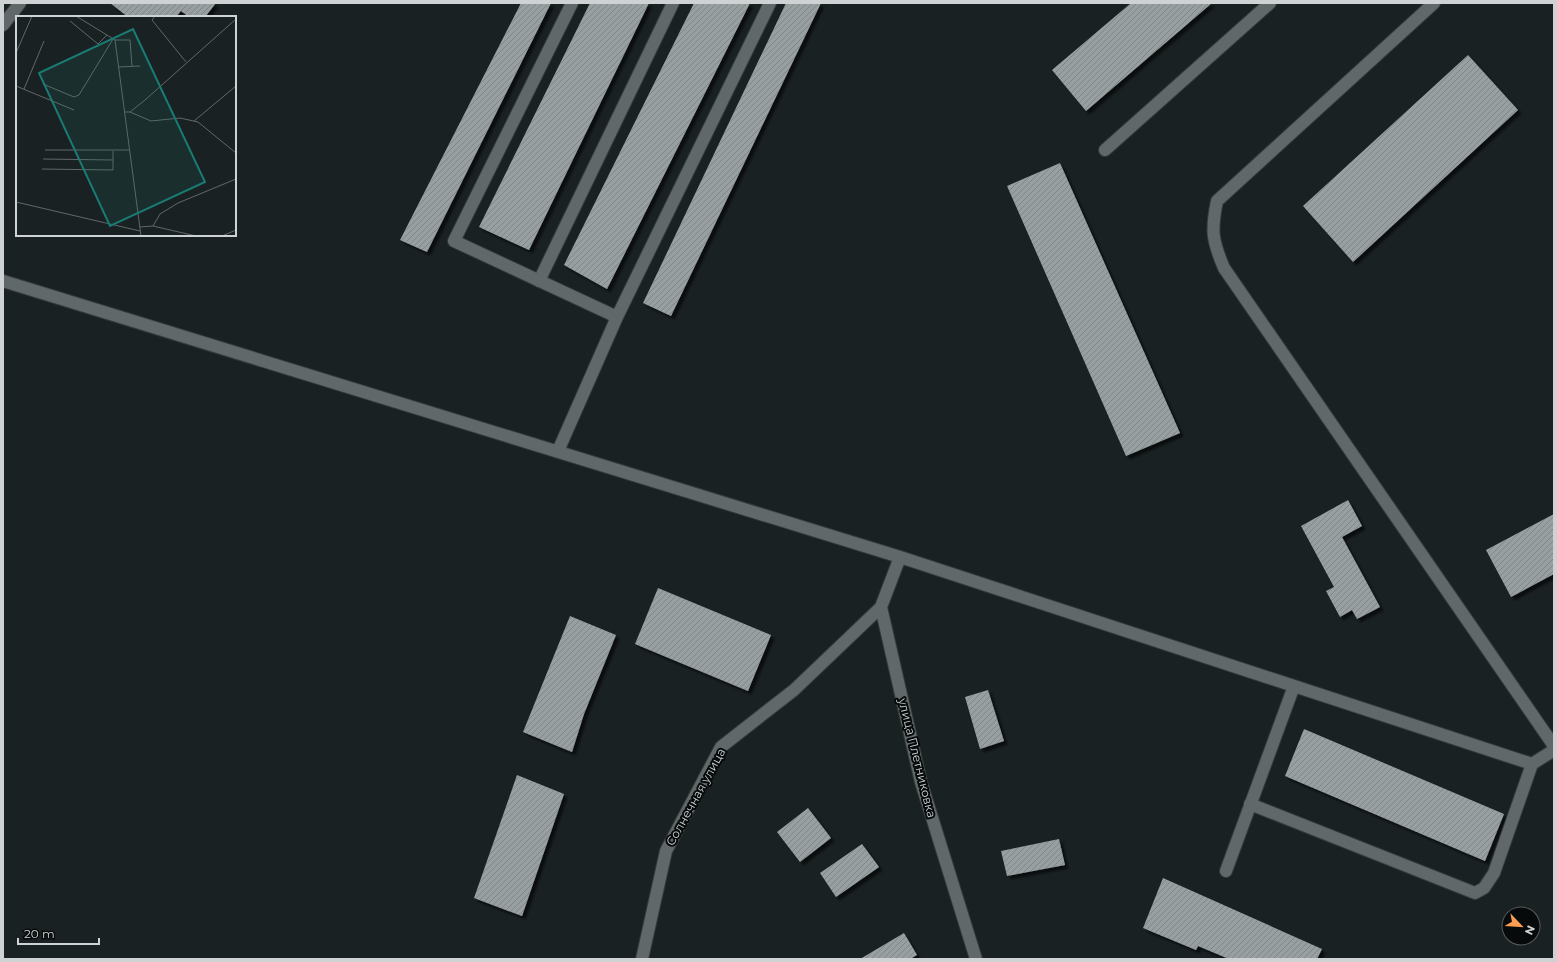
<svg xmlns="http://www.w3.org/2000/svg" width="1557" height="962" font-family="Montserrat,sans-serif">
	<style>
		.building { fill: url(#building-hatch); filter: url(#shadow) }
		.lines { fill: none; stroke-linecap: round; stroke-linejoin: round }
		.minor-casing { stroke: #353b3c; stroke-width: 14 }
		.minor { stroke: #606869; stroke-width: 12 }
		.labels { text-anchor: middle; stroke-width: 4; stroke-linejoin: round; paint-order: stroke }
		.street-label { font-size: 12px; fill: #ced2d3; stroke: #070a0a }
		.inset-road { fill: none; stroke: #626869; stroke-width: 1 }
		.view { fill: #197b73; fill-opacity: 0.15; stroke: #197b73; stroke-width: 2 }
		.inset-edge { fill: none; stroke: #ced2d3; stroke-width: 2 }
	</style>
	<defs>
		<pattern id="building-hatch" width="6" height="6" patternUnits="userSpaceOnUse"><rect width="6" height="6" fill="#979fa1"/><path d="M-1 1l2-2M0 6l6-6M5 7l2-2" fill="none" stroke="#818788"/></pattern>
		<filter id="shadow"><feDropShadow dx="3.5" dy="3.5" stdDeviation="1" flood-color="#0009"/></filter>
	</defs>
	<rect width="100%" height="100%" fill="#1a2122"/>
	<path class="building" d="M110 3H216L205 17H189L181 11 176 17H128Z
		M521 3H551L427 252 400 240Z
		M590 3H649L529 250 479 227Z
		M694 3H750L607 289 564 265Z
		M786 3H821L671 316 643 303Z
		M1131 3H1212L1086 111 1052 70Z
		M1468 55 1518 110 1353 262 1303 206Z
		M1060 163 1180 433 1126 456 1007 186Z
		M1348 500 1362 526 1342 537 1380 607 1357 619 1352 610 1340 617 1326 591 1334 587 1301 526Z
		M1554 514V574L1511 597 1486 550Z
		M658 588 771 635 748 691 635 644Z
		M570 616 616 635 584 714 572 752 523 732Z
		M988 690 1004 741 980 749 965 697Z
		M1304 729 1504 814 1485 861 1285 776Z
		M517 775 564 794 522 916 474 898Z
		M808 808 831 838 800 862 777 832Z
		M1059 839 1065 865 1007 876 1001 851Z
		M862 844 879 867 836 897 820 873Z
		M1163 878 1322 949 1317 959H1229L1198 946 1196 950 1143 928Z
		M904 933 917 955 910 959H860Z"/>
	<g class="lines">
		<defs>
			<path id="minor" d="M572 3 454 241 617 317
				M1434 3 1217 201C1211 230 1212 240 1224 268L1554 746
				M3 25 20 3
				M1105 150 1270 3
				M3 281 900 557 1532 764 1554 750
				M539 281 673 3
				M558 451 617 317 770 3
				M900 557 881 607 921 782 976 959
				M1250 804 1475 893 1484 888 1494 873 1532 764
				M1226 871 1294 686
				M642 959 666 851 721 747 794 690 881 607"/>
		</defs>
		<use href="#minor" class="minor-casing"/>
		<use href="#minor" class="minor"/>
	</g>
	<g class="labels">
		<g class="street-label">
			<text transform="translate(917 758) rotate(76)" y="4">улица Плетниковка</text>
			<text transform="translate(696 797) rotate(-61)" y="4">Солнечная улица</text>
		</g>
	</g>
	<g transform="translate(16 16)">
		<rect width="220" height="220" fill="#1a2122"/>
		<path class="inset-road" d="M60 0 99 24 125 220M139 0 136 4 170 46M54 5 82 28 91 19M99 24H114L116 50M0 37 16 0M102 51 124 50M27 68 58 81 63 79 97 23M0 70 58 94M8 73 28 25M108 96H114L129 84 220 3M114 96 135 105 164 102 182 106 220 137M178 105 220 70M29 134H113M27 143 97 144M26 153 97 154V135M0 186 124 215M137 210 144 198 162 187 220 163M124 211 137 210 180 220M206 220 220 214"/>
		<path class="view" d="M117 13 189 166 94 210 23 57Z"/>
		<rect width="220" height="220" class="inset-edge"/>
	</g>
	<rect width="1557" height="962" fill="none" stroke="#ced2d3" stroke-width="8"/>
	<g transform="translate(1521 926) rotate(115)"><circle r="19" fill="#070a0a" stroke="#575a5a"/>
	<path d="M0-3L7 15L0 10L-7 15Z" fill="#fc9e52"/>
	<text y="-6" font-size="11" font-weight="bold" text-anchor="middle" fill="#ced2d3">N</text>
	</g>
	<path d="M18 938v6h81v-6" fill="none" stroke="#ced2d3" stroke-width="2"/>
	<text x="24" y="938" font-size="12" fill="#ced2d3" stroke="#070a0a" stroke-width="3" paint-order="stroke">20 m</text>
</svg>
